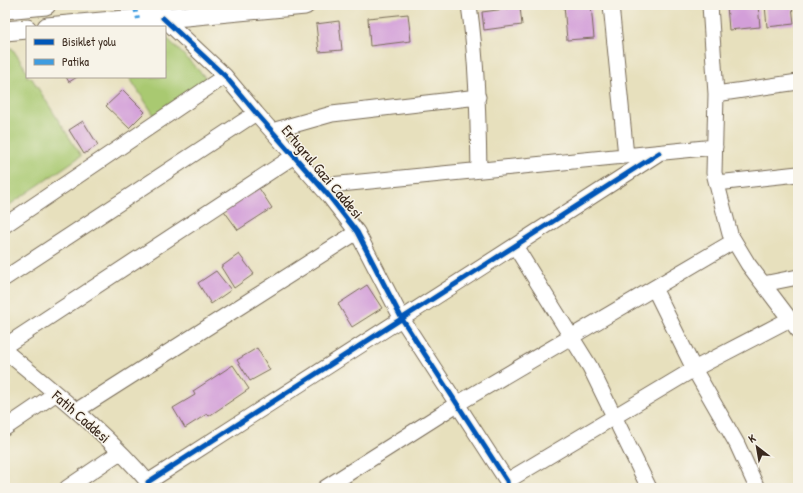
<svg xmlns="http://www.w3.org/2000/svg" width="803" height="493" font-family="'Patrick Hand',sans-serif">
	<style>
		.green { fill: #a9c971; stroke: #727a48 }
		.building { fill: #d39fd9 }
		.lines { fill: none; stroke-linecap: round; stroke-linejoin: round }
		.minor-casing { stroke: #776a56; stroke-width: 17 }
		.major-casing { stroke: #776a56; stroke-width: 21 }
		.minor { stroke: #fff; stroke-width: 15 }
		.major { stroke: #fff; stroke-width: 19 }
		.quiet { stroke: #3f9ce0; stroke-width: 4; stroke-dasharray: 8 4; stroke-linecap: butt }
		.cycleway-casing { stroke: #f7f3e8; stroke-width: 8 }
		.cycleway { stroke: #0057b8; stroke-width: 5 }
		.labels { text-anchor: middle; stroke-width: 3; stroke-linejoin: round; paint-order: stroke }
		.street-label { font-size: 15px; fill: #3b2a1e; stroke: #f7f3e8 }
	</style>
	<rect width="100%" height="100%" fill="#f7f3e8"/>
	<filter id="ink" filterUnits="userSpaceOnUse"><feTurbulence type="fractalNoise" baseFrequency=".025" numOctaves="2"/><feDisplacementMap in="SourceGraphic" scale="8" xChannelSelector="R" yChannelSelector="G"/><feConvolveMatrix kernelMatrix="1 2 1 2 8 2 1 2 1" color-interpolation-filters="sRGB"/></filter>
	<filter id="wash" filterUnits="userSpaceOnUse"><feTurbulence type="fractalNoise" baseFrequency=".012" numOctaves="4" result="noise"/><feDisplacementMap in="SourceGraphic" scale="16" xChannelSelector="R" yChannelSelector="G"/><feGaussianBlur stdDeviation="0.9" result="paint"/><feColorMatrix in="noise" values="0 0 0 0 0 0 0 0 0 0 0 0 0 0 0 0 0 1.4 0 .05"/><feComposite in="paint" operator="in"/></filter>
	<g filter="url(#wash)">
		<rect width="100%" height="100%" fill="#e7e0bd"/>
		<path class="green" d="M165 36 208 80 154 115 129 77H165Z
			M12 48 27 71V77H31L81 156 8 206 5 201V49Z"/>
		<g id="blocks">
			<path class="building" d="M564 5H591L594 38 567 40Z
				M727 5H758L760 27 729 30Z
				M765 5H792L794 24 767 27Z
				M520 7 522 25 484 30 482 12Z
				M408 14 411 41 370 46 368 18Z
				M339 21 342 50 319 52 316 24Z
				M66 77H77L69 82Z
				M123 90 145 112 129 128 106 106Z
				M83 121 98 145 84 154 69 130Z
				M257 185 272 208 238 230 222 208Z
				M239 254 254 274 234 288 221 267Z
				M216 271 231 290 211 304 198 283Z
				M367 285 382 308 352 327 338 304Z
				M257 348 270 370 250 381 237 360Z
				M233 365 249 389 209 416 207 414 185 428 173 408 195 395 193 391Z"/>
		</g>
	</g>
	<g filter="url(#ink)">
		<use href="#blocks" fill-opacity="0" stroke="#776a56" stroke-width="1"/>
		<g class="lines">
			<defs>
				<path id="minor" d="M469 5C477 60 478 115 479 170
					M611 5 626 156
					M710 5 716 94 714 173 730 234 748 264 798 330
					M163 18 225 76 256 113 329 196 357 232 402 319 507 481 508 488
					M716 94 798 82
					M272 131 332 114 478 97
					M717 183 798 174
					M320 186 715 147
					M5 225 225 76
					M515 246 590 367 649 488
					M5 278 256 113
					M763 284 798 277
					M654 288 694 369 737 444 757 488
					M5 346 294 156
					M5 351C57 394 110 436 153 488
					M76 411 357 232
					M5 428 55 394
					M507 481 694 369 790 319
					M148 482 659 153
					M67 488 120 452
					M325 488 457 404 734 241"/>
				<path id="major" d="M5 9 46 5
					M47 27 113 21 186 16 305 5
					M5 31 27 29"/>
			</defs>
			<use href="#minor" class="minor-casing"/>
			<use href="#major" class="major-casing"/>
			<use href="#minor" class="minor"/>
			<use href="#major" class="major"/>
			<path class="quiet" d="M134 5 138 19"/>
			<defs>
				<path id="cycleway" d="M163 18 225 76 256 113 329 196 357 232 402 319 507 481 508 488
					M148 482 659 153"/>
			</defs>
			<use href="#cycleway" class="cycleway-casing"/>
			<use href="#cycleway" class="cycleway"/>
		</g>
	</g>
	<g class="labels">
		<g class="street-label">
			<text transform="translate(322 172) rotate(50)" y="5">Ertugrul Gazi Caddesi</text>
			<text transform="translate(81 417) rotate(41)" y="5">Fatih Caddesi</text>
		</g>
	</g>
	<rect width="803" height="493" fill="none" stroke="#f7f3e8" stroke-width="20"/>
	<rect x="26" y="26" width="140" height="52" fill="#f7f3e8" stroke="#aca397"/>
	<rect x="34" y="39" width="20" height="6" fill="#0057b8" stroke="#aca397"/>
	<text x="62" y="46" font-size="12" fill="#3b2a1e">Bisiklet yolu</text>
	<rect x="34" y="59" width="20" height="6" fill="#3f9ce0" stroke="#aca397"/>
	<text x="62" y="66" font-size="12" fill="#3b2a1e">Patika</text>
	<g transform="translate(757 447) rotate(329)" stroke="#f7f3e8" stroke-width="3" paint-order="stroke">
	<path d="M0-3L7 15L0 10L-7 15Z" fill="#3b2a1e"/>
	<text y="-6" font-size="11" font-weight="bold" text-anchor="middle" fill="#3b2a1e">K</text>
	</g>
</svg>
